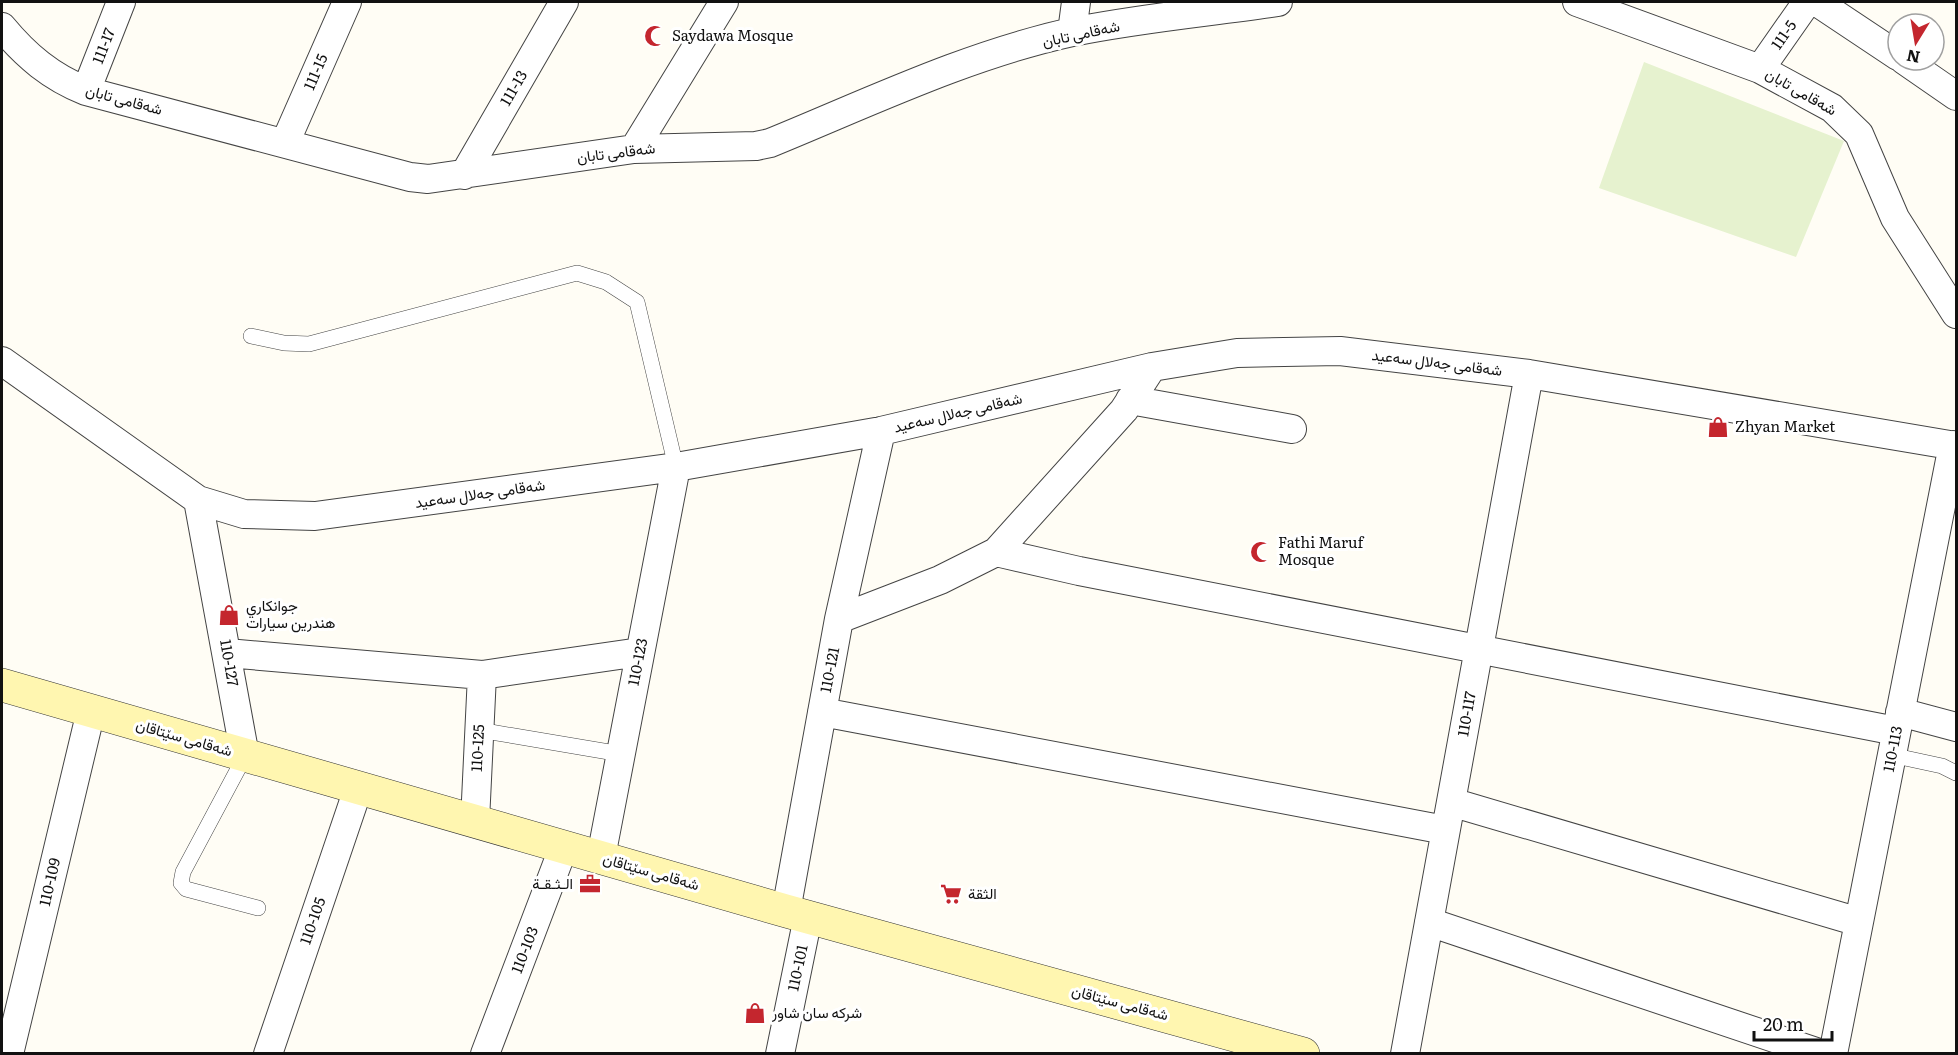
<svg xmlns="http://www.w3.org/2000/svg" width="1958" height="1055" font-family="Literata,Vazirmatn,serif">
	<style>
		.pitch { fill: #e6f2cf }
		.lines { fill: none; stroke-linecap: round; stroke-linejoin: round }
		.service-casing { stroke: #444; stroke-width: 16 }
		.minor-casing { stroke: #444; stroke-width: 30 }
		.secondary-casing { stroke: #333; stroke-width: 34 }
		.service { stroke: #fff; stroke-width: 15 }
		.minor { stroke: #fff; stroke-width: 28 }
		.secondary { stroke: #fff6b0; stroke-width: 33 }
		.labels { text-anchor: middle; stroke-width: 6; stroke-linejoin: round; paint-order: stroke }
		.street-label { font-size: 15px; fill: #111; stroke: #fff }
		.poi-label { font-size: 15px; fill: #111; stroke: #fff; text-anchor: start }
	</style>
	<rect width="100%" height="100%" fill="#fffdf5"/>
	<path class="pitch" d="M1644 62 1844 141 1796 257 1599 188Z"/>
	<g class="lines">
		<defs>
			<path id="service" d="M251 336 284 343 309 344 577 273 606 282 637 302 676 467
				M479 730 621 754
				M1891 755 1942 766 1956 773
				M245 756 183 872 181 883 186 889 258 908"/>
			<path id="minor" d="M1577 2 1760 69 1832 108 1859 134 1895 218 1956 314
				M1817 2 1898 56
				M2 27C26 56 51 77 86 91L410 177 428 179 634 149 756 146 770 143C868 103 967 55 1072 32 1140 18 1210 12 1278 2
				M1072 32 1076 2
				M1904 60 1956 96
				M1760 69 1807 2
				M86 91 121 2
				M285 143 347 2
				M634 149 724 2
				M464 175 564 2
				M2 361 198 500 244 514 315 516 676 467 881 431 1152 367 1237 353 1340 351 1529 374 1956 446
				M1130 400 1292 429
				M198 500 245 756
				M996 552 1079 571 1896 731
				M839 619 940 580 996 552 1124 410 1152 367
				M227 653 482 675 640 652
				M822 712 1445 830
				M1900 712 1956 727
				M1451 802 1859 922
				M475 821 482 675
				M601 857 676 467
				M786 911 839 619 881 431
				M1429 922 1822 1054
				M9 1054 91 711
				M268 1054 358 789
				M485 1054 564 846
				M780 1054 808 917
				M1405 1054 1529 374
				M1833 1054 1953 445"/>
			<path id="secondary" d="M2 685 786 911 1303 1054"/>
		</defs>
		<use href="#service" class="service-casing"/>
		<use href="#minor" class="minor-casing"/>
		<use href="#secondary" class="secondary-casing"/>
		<use href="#service" class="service"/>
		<use href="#minor" class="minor"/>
		<use href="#secondary" class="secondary"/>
	</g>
	<defs>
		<symbol id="mosque-bare" viewBox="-9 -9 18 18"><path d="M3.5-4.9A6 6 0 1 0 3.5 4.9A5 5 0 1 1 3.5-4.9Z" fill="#c4262e" stroke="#fff" stroke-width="2.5" paint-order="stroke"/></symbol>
		<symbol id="shop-bare" viewBox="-9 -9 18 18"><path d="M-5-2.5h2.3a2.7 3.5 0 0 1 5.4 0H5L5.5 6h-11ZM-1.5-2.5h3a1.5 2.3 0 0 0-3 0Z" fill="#c4262e" stroke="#fff" stroke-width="2.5" paint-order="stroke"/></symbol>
		<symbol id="office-bare" viewBox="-9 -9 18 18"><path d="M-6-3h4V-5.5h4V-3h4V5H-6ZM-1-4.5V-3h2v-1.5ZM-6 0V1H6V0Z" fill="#c4262e" stroke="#fff" stroke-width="2.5" paint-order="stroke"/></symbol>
		<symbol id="supermarket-bare" viewBox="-9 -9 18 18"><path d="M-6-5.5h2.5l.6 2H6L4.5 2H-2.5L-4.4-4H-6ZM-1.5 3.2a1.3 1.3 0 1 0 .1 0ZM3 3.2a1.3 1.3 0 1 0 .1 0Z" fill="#c4262e" stroke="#fff" stroke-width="2.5" paint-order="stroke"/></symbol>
	</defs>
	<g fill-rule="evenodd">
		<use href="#mosque-bare" x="640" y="21" width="30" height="30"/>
		<use href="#shop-bare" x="1703" y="412" width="30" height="30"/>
		<use href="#mosque-bare" x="1246" y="537" width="30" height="30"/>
		<use href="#shop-bare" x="214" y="600" width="30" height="30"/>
		<use href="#office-bare" x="575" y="869" width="30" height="30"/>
		<use href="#supermarket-bare" x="936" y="879" width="30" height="30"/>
		<use href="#shop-bare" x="740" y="998" width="30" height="30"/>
	</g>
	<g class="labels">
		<g class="street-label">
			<text transform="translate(1081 34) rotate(-12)" y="5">شەقامی تابان</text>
			<text transform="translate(1784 35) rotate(-55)" y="5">111-5</text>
			<text transform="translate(104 46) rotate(-69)" y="5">111-17</text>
			<text transform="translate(316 72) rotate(-67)" y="5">111-15</text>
			<text transform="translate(514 88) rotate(-60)" y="5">111-13</text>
			<text transform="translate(1801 92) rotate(30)" y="5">شەقامی تابان</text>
			<text transform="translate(124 100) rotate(15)" y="5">شەقامی تابان</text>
			<text transform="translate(616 153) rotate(-7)" y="5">شەقامی تابان</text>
			<text transform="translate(1437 363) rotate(7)" y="5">شەقامی جەلال سەعید</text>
			<text transform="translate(958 413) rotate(-13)" y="5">شەقامی جەلال سەعید</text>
			<text transform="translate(480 494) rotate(-8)" y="5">شەقامی جەلال سەعید</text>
			<text transform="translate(638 662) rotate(-79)" y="5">110-123</text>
			<text transform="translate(229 663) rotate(80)" y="5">110-127</text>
			<text transform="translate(830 670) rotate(-79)" y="5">110-121</text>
			<text transform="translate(1467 714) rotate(-80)" y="5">110-117</text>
			<text transform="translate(184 738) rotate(16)" y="5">شەقامی سێتاقان</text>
			<text transform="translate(478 748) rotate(-87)" y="5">110-125</text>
			<text transform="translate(1893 749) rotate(-79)" y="5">110-113</text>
			<text transform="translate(651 872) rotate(16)" y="5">شەقامی سێتاقان</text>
			<text transform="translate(50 882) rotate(-77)" y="5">110-109</text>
			<text transform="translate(313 921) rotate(-71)" y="5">110-105</text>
			<text transform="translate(525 950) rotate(-69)" y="5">110-103</text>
			<text transform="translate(798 968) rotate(-78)" y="5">110-101</text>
			<text transform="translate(1120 1003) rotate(15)" y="5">شەقامی سێتاقان</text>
		</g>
		<g class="poi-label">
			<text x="672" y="41">Saydawa Mosque</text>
			<text x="1735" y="432">Zhyan Market</text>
			<text x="1278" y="548">Fathi Maruf<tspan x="1278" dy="17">Mosque</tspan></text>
			<text x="246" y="611">جوانكاري<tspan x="246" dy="17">هندرين سيارات</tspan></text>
			<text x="573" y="889" text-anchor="end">الـثـقـة</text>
			<text x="968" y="899">الثقة</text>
			<text x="772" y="1018">شرکە سان شاور</text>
		</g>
	</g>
	<rect width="1958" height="1055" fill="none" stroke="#111111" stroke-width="6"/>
	<g transform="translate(1916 42) rotate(191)"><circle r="28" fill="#ffffff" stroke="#a0a0a0" stroke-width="1.5"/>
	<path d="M0-4.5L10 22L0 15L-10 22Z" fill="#c4262e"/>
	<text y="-9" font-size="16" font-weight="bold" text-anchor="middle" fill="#111111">N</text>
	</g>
	<path d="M1754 1031v9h78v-9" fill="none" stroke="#111111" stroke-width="3"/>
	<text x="1763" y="1031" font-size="18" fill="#111111" stroke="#ffffff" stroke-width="4.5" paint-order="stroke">20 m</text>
</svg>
